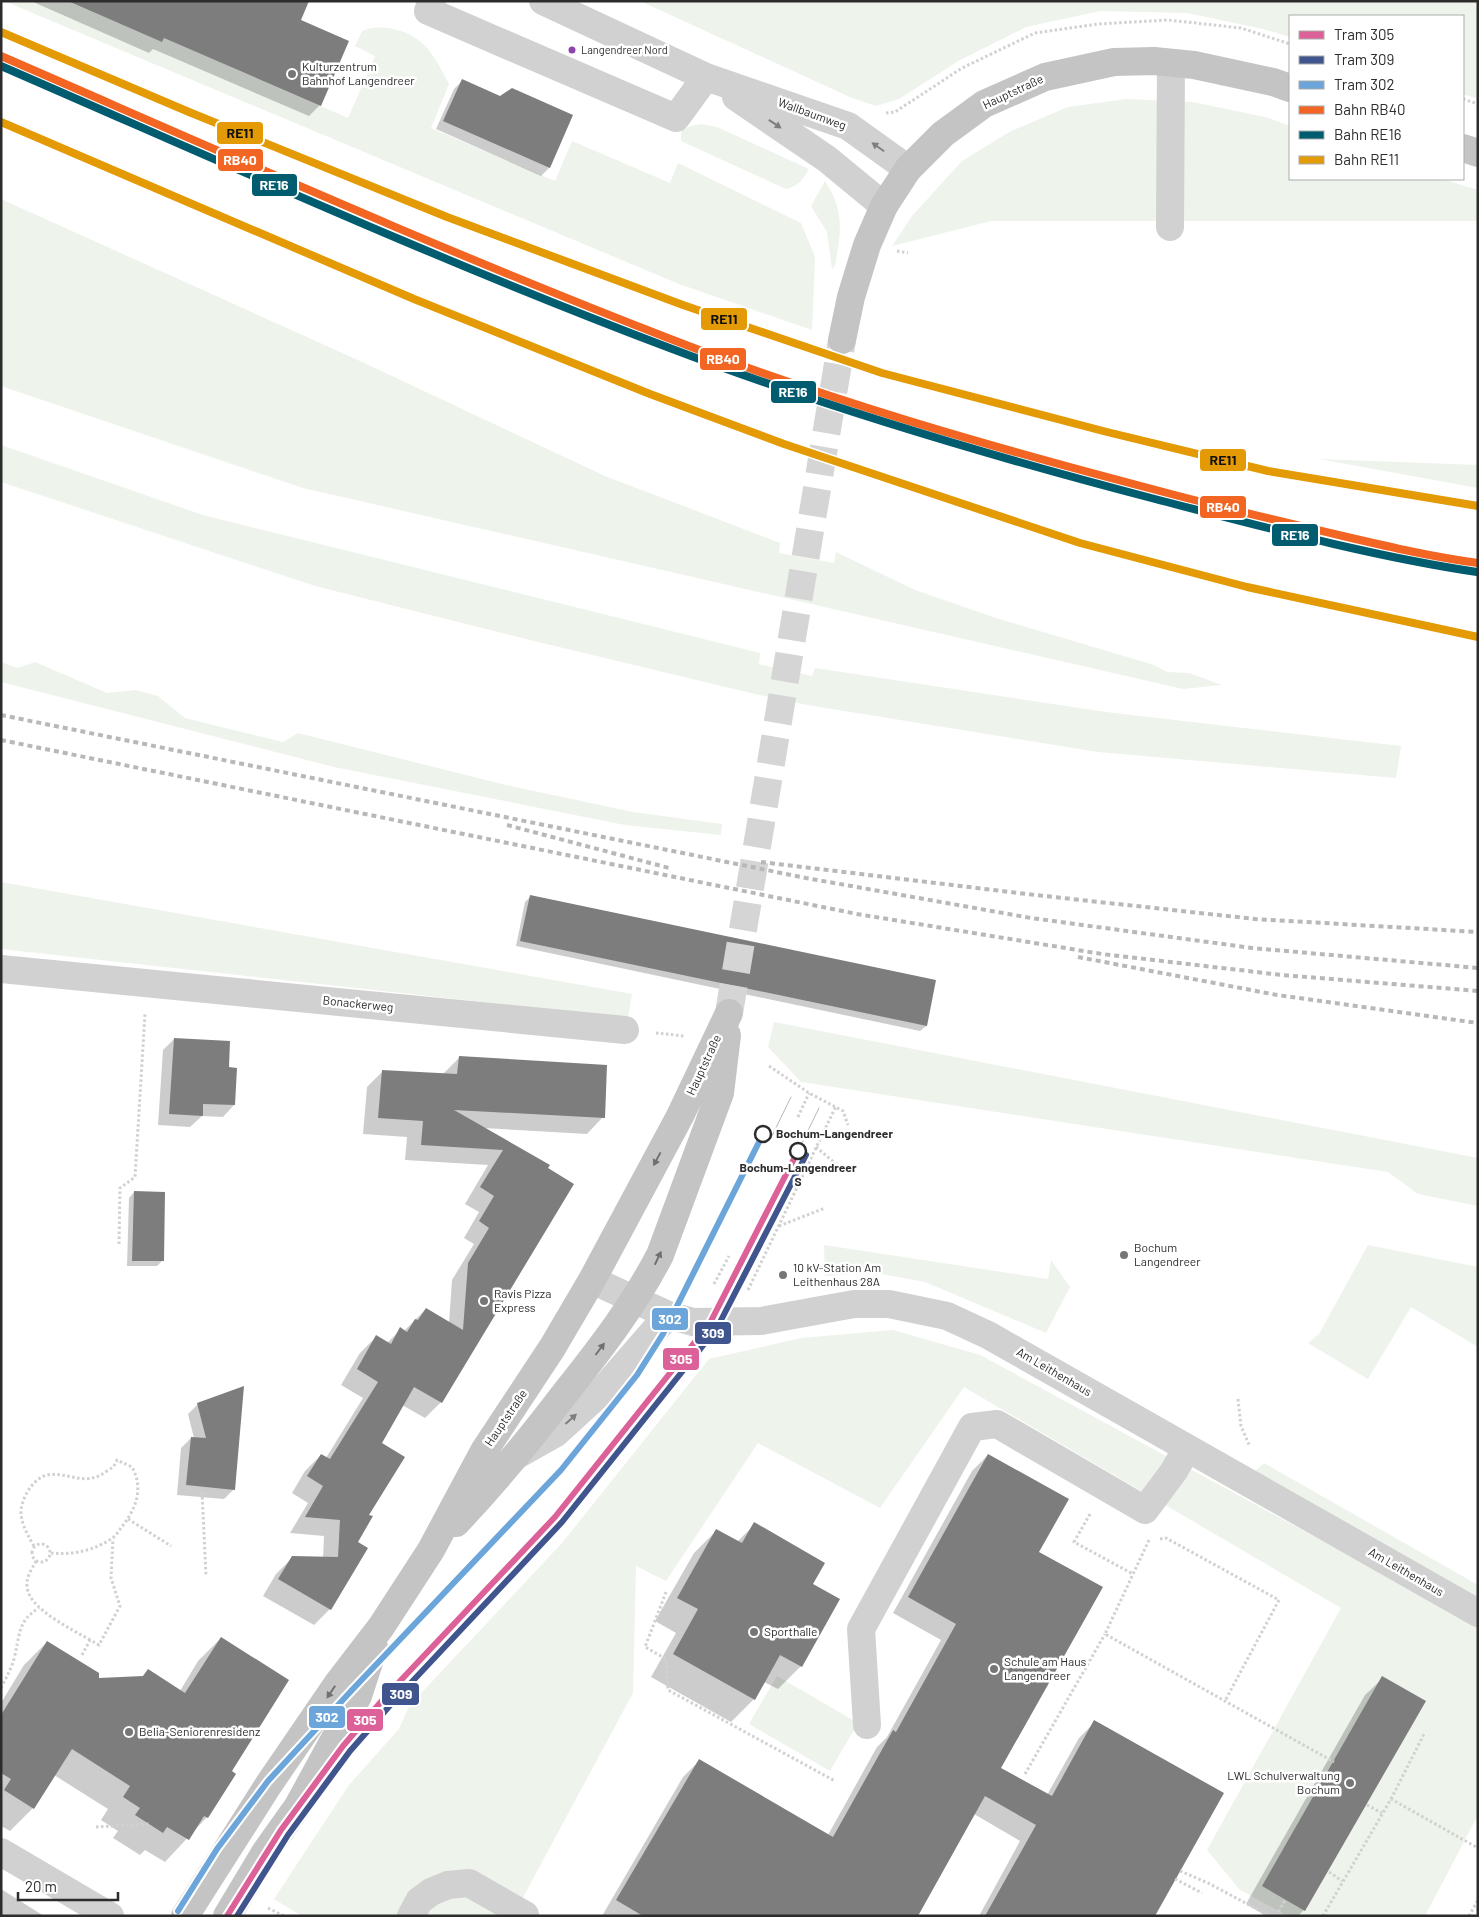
<svg xmlns="http://www.w3.org/2000/svg" width="1479" height="1917" font-family="Barlow,sans-serif">
	<style>
		.green { fill: #eef3eb }
		.shadow { fill: #0003 }
		.building { fill: #7d7d7d }
		.lines { fill: none; stroke-linecap: round; stroke-linejoin: round }
		.major-tunnel { stroke: #d5d5d5; stroke-width: 28; stroke-dasharray: 28 14; stroke-linecap: butt }
		.path { stroke: #d1d1d1; stroke-width: 3; stroke-dasharray: 2.5 2.5; stroke-linecap: butt }
		.minor { stroke: #d1d1d1; stroke-width: 28 }
		.major { stroke: #c4c4c4; stroke-width: 28 }
		.tram { stroke: #b8b8b8; stroke-width: 1 }
		.rail { stroke: #b8b8b8; stroke-width: 4; stroke-dasharray: 5 4; stroke-linecap: butt }
		.rail-1-casing { stroke: #fff; stroke-width: 11 }
		.rail-2-casing { stroke: #fff; stroke-width: 11 }
		.rail-3-casing { stroke: #fff; stroke-width: 11 }
		.rail-1 { stroke: #f26522; stroke-width: 8 }
		.rail-2 { stroke: #005c6e; stroke-width: 8 }
		.rail-3 { stroke: #e39a04; stroke-width: 8 }
		.tram-1-casing { stroke: #fff; stroke-width: 10 }
		.tram-2-casing { stroke: #fff; stroke-width: 10 }
		.tram-3-casing { stroke: #fff; stroke-width: 10 }
		.tram-1 { stroke: #db6198; stroke-width: 6 }
		.tram-2 { stroke: #40558e; stroke-width: 6 }
		.tram-3 { stroke: #6ba5d9; stroke-width: 6 }
		.oneway { fill: #7e7e7e }
		.oneway2 { fill: #707070 }
		.bus-dot { fill: #8e44ad; stroke: #fff; stroke-width: 2 }
		.poi-dot { fill: #767676; stroke: #fff; stroke-width: 2 }
		.stop-dot { fill: #fff; stroke: #2c2c2c; stroke-width: 2.5 }
		.labels { text-anchor: middle; stroke-width: 5; stroke-linejoin: round; paint-order: stroke }
		.bus-label { font-size: 11px; fill: #2c2c2c; stroke: #fff; text-anchor: start }
		.poi-label { font-size: 12px; fill: #2c2c2c; stroke: #fff; text-anchor: start }
		.street-label { font-size: 12px; fill: #2c2c2c; stroke: #fff }
		.stop-label { font-size: 12px; font-weight: bold; fill: #2c2c2c; stroke: #fff; text-anchor: start }
		.line-badge { stroke: #fff; stroke-width: 2 }
		.badge-label { font-size: 14px; text-anchor: middle; font-weight: bold; fill: #fff }
		.pale-badge-label { font-size: 14px; text-anchor: middle; font-weight: bold; fill: #111 }
	</style>
	<rect width="100%" height="100%" fill="#fff"/>
	<path class="green" d="M4 1H68L162 42 164 38 348 118 375 56 355 46 362 31C372 27 378 27 388 28 423 33 434 55 449 84L431 128 555 181 572 141 670 183 678 163 801 223 815 257 812 330 679 284Z
		M640 1H1478V99L1463 94V16H1290V37L1263 29 1187 13 1100 11 1026 27 960 60 899 99 876 106 852 98Z
		M1126 99 1193 102 1269 118 1290 126V179H1442L1478 190V221H991L892 246 912 216 962 161 1011 131 1068 107Z
		M701 124 717 127 809 169C803 179 799 186 786 189L681 141V130L691 126Z
		M825 181C845 211 841 232 835 266L832 269 827 232 811 206Z
		M1 199 360 361 605 476 780 543 779 553 834 563 836 552 915 590 996 618 1154 665 1167 672 1189 673 1222 685 1183 689 303 488 1 386Z
		M1 445 203 515 760 653 759 664 812 676 815 668 1106 712 1401 746 1396 778 1098 752 807 705 755 694 534 641 315 586 1 482Z
		M1319 459 1478 465V488Z
		M1 662 17 668 35 662 107 693 135 690 158 696 185 718 283 742 298 733 506 785 633 812 722 824 721 835 625 825 334 767 1 682Z
		M1 882 632 994 628 1018 1 949Z
		M774 1022 1478 1158V1206L1418 1194 1388 1172 801 1082 768 1047Z
		M824 1245 1048 1279 1051 1260 1070 1287 1046 1333 925 1282 876 1273 825 1276Z
		M1368 1245 1478 1267V1347L1411 1307 1368 1379 1308 1343 1319 1334Z
		M893 1330 980 1355 1367 1565 1478 1628V1815L1425 1916H1288L1240 1890 1207 1850 1341 1608 964 1387 880 1508 758 1443 666 1581 636 1566 633 1693 513 1916H302L274 1899 349 1785 399 1729 409 1706 562 1543 709 1359 801 1338Z
		M1264 1463 1478 1585V1597L1255 1471Z
		M777 1676 858 1723 830 1771 749 1724Z"/>
	<path class="shadow" d="M31 1H308L299 21 320 105 309 116 153 49 149 53Z
		M462 81 500 98 572 116 549 168 541 176 436 129 454 89Z
		M530 897 935 981 926 1026 920 1031 516 946 525 902Z
		M174 1039 227 1069 234 1105 223 1117 202 1116 190 1127 158 1125 163 1050Z
		M460 1057 603 1117 587 1134 483 1128 548 1166 441 1402 425 1418 402 1405 381 1443 367 1515 330 1609 314 1625 263 1596 276 1574 293 1557 323 1558 324 1536 290 1533 308 1503 292 1493 305 1471 321 1455 326 1458 363 1398 341 1385 360 1353 376 1337 387 1343 401 1329 404 1331 426 1309 449 1323 452 1280 474 1244 464 1238 479 1212 465 1204 488 1165 405 1160 407 1137 363 1134 367 1087 383 1071 443 1074Z
		M134 1192 162 1261 157 1266H127L129 1198Z
		M198 1404 234 1489 224 1499 177 1495 181 1448 191 1438H194L188 1414Z
		M988 1455 1037 1552 999 1768 1047 1795 1079 1738 1095 1722 1153 1916H979L1020 1841 974 1814 917 1916H602L683 1777 699 1761 828 1835 877 1747 887 1737 941 1640 893 1613 972 1471Z
		M755 1524 811 1584 801 1666 778 1689 764 1682 754 1699 731 1722 651 1677 676 1633 655 1621 694 1553 717 1530 737 1542Z
		M221 1638 230 1772 207 1817 165 1862 145 1850 140 1855 113 1838 118 1831 101 1820 108 1809 54 1775 33 1808 10 1831 1 1826V1703L24 1665 47 1642 98 1679 141 1678 148 1671 180 1691 198 1661Z
		M1383 1678 1424 1701 1304 1910 1298 1916H1266L1246 1904 1365 1695Z
		M1 1889 44 1916H1Z"/>
	<path class="building" d="M68 1H309L301 20 349 41 321 106 164 38 162 42Z
		M462 79 500 96 512 88 573 115 550 168 443 121Z
		M530 895 936 980 927 1026 520 941Z
		M174 1038 230 1041 229 1067 237 1068 235 1105 203 1104V1116L169 1114Z
		M459 1056 607 1065 605 1118 454 1110 550 1165 548 1168 574 1184 442 1403 414 1387 382 1443 405 1457 369 1515 373 1516 358 1542 368 1548 331 1610 278 1579 292 1556 338 1557 340 1520 305 1517 323 1486 307 1476 321 1454 330 1459 378 1382 357 1369 376 1335 391 1344 400 1327 407 1332 415 1319 418 1320 426 1308 463 1330 468 1263 489 1228 479 1221 494 1196 480 1187 503 1150 421 1145 423 1121 378 1118 382 1070 457 1074Z
		M134 1191 165 1192 164 1261H132Z
		M244 1386 235 1490 186 1485 191 1437 206 1438 197 1403Z
		M988 1454 1069 1499 1039 1552 1103 1587 1001 1768 1052 1796 1094 1720 1224 1793 1155 1916H985L1036 1825 985 1796 918 1916H643L616 1900 699 1759 833 1837 893 1730 896 1732 956 1624 908 1597Z
		M754 1522 825 1563 813 1584 840 1599 802 1667 780 1655 755 1700 673 1654 698 1609 677 1598 716 1529 742 1543Z
		M221 1637 289 1680 232 1771 236 1774 208 1818 204 1816 189 1840 167 1827 163 1833 135 1815 140 1808 123 1797 130 1786 72 1749 34 1809 4 1790 11 1779 1 1773V1715L47 1641 99 1673V1678L143 1676 148 1669 185 1693Z
		M1382 1676 1426 1701 1305 1911 1262 1886Z"/>
	<g class="lines">
		<path class="major-tunnel" d="M729 1013 842 340"/>
		<path class="path" d="M1463 99 1478 104
			M886 113 895 112 962 68 1035 33 1098 24 1168 20 1241 28 1290 44
			M897 251 908 253
			M656 1033 684 1036
			M769 1066 809 1093 843 1111 848 1125
			M798 1117 809 1093
			M816 1147 836 1164
			M779 1226 825 1208
			M119 1244 120 1188 135 1177 145 1014
			M714 1284 729 1256
			M748 1290 836 1106
			M1238 1399 1241 1426 1250 1447
			M202 1492 206 1576
			M1090 1514 1074 1542 1133 1574
			M128 1519 171 1546
			M1160 1539 1166 1538 1279 1600 1225 1701
			M1149 1540 1105 1634 1334 1762
			M32 1553a9 9 0 1 1 18 0a9 9 0 1 1-18 0Z
			M34 1546C28 1536 22 1525 21 1514 20 1500 33 1478 47 1475 68 1471 85 1488 107 1471 112 1468 115 1466 117 1460L132 1467C144 1489 136 1509 121 1528 118 1532 115 1537 111 1539 93 1551 72 1555 51 1553
			M36 1561C32 1569 26 1577 27 1586 28 1609 72 1629 90 1640
			M666 1592 645 1647 666 1659 668 1690 835 1781
			M82 1655 90 1640 99 1645 120 1606 111 1578 113 1539
			M1 1688C6 1678 11 1669 14 1659 20 1636 17 1621 39 1608
			M1025 1774 1105 1634
			M1 1777 4 1779 1 1784
			M1391 1799 1424 1734
			M1367 1805 1382 1813
			M96 1827 149 1824
			M1180 1871 1208 1883 1270 1916
			M1329 1872 1342 1881
			M1175 1879 1202 1893
			M268 1908 284 1916
			M1276 1916 1285 1900
			M1323 1916 1391 1799 1478 1848
			M1469 1916 1478 1900"/>
		<path class="minor" d="M432 1 428 11 676 118 706 77
			M543 1 706 77 848 126 908 169
			M736 97 827 159 884 206
			M1170 227 1171 63
			M1 969 625 1030
			M592 1280 668 1315 693 1322 761 1321 854 1304H889L947 1316 988 1335 1478 1613
			M517 1455 556 1433 602 1391 668 1315
			M867 1725 861 1629 972 1427 997 1424 1145 1510 1174 1471 1187 1448
			M1 1852 110 1916
			M411 1916 419 1901 431 1892 448 1885 469 1883 525 1915"/>
		<path class="major" d="M1463 148 1478 153
			M842 340 851 297 867 245 884 206 908 169 943 134 984 104 1045 77 1114 62 1154 61 1194 65 1273 82 1290 88
			M456 1523C495 1482 531 1438 566 1392 601 1348 634 1305 660 1255L720 1093 727 1035
			M185 1916 269 1784 338 1683 381 1627 431 1550 484 1451 552 1348 592 1280 680 1116 729 1013
			M227 1916 266 1851 298 1806 339 1731 358 1696 374 1647"/>
		<path class="tram" d="M771 1138 791 1097
			M798 1151 819 1108"/>
		<path class="rail" d="M1 715 806 878 1031 918 1252 948 1478 968
			M1 740 857 914 1102 954 1282 975 1478 991
			M507 825 669 868
			M761 862 1035 895 1255 919 1478 932
			M1078 957 1277 995 1478 1023"/>
		<defs>
			<path id="rail-1" d="M1 56C222 152 443 251 668 338 827 400 991 447 1156 490 1219 507 1283 522 1347 537 1390 547 1433 557 1478 563"/>
			<path id="rail-2" d="M1 66C222 162 442 262 667 347 827 408 990 456 1155 499 1260 526 1370 556 1477 572"/>
			<path id="rail-3" d="M1 32 189 112 447 217 683 305 882 373 1107 432 1268 471 1478 506
				M1 122 414 299 650 394 784 444 1080 543 1247 587 1478 637"/>
		</defs>
		<use href="#rail-1" class="rail-1-casing"/>
		<use href="#rail-2" class="rail-2-casing"/>
		<use href="#rail-3" class="rail-3-casing"/>
		<use href="#rail-1" class="rail-1"/>
		<use href="#rail-2" class="rail-2"/>
		<use href="#rail-3" class="rail-3"/>
		<defs>
			<path id="tram-1" d="M227 1916 281 1830 343 1746 386 1696 555 1517 710 1323 798 1151"/>
			<path id="tram-2" d="M237 1916 288 1835 350 1751 393 1702 562 1522 717 1328 806 1155"/>
			<path id="tram-3" d="M178 1911 217 1849 268 1781 352 1690 561 1470 637 1375 663 1334 763 1134"/>
		</defs>
		<use href="#tram-1" class="tram-1-casing"/>
		<use href="#tram-2" class="tram-2-casing"/>
		<use href="#tram-3" class="tram-3-casing"/>
		<use href="#tram-1" class="tram-1"/>
		<use href="#tram-2" class="tram-2"/>
		<use href="#tram-3" class="tram-3"/>
	</g>
	<defs><path id="oneway-solid" d="M-6-.8H1V-3.2L6.5 0L1 3.2V.8H-6Z" transform="scale(1.25)"/></defs>
	<g class="oneway">
		<use href="#oneway-solid" transform="translate(775 124) rotate(34)"/>
		<use href="#oneway-solid" transform="translate(878 147) rotate(-145)"/>
		<use href="#oneway-solid" transform="translate(571 1419) rotate(-42)"/>
	</g>
	<g class="oneway2">
		<use href="#oneway-solid" transform="translate(657 1159) rotate(118)"/>
		<use href="#oneway-solid" transform="translate(658 1258) rotate(-65)"/>
		<use href="#oneway-solid" transform="translate(600 1349) rotate(-53)"/>
		<use href="#oneway-solid" transform="translate(331 1692) rotate(124)"/>
	</g>
	<circle class="bus-dot" cx="572" cy="50" r="4.5"/>
	<g class="poi-dot">
		<circle cx="292" cy="74" r="5"/>
		<circle cx="1124" cy="1255" r="5"/>
		<circle cx="783" cy="1275" r="5"/>
		<circle cx="484" cy="1301" r="5"/>
		<circle cx="754" cy="1632" r="5"/>
		<circle cx="994" cy="1669" r="5"/>
		<circle cx="129" cy="1732" r="5"/>
		<circle cx="1350" cy="1783" r="5"/>
	</g>
	<g class="stop-dot">
		<circle cx="763" cy="1134" r="8"/>
		<circle cx="798" cy="1151" r="8"/>
	</g>
	<g class="labels">
		<g class="bus-label">
			<text x="581" y="54">Langendreer Nord</text>
		</g>
		<g class="poi-label">
			<text x="302" y="71">Kulturzentrum<tspan x="302" dy="14">Bahnhof Langendreer</tspan></text>
			<text x="1134" y="1252">Bochum<tspan x="1134" dy="14">Langendreer</tspan></text>
			<text x="793" y="1272">10 kV-Station Am<tspan x="793" dy="14">Leithenhaus 28A</tspan></text>
			<text x="494" y="1298">Ravis Pizza<tspan x="494" dy="14">Express</tspan></text>
			<text x="764" y="1636">Sporthalle</text>
			<text x="1004" y="1666">Schule am Haus<tspan x="1004" dy="14">Langendreer</tspan></text>
			<text x="139" y="1736">Belia-Seniorenresidenz</text>
			<text x="1340" y="1780" text-anchor="end">LWL Schulverwaltung<tspan x="1340" dy="14">Bochum</tspan></text>
		</g>
		<g class="street-label">
			<text transform="translate(1013 92) rotate(-25)" y="4">Hauptstraße</text>
			<text transform="translate(812 114) rotate(20)" y="4">Wallbaumweg</text>
			<text transform="translate(358 1004) rotate(6)" y="4">Bonackerweg</text>
			<text transform="translate(704 1065) rotate(-65)" y="4">Hauptstraße</text>
			<text transform="translate(1054 1372) rotate(30)" y="4">Am Leithenhaus</text>
			<text transform="translate(506 1418) rotate(-56)" y="4">Hauptstraße</text>
			<text transform="translate(1406 1572) rotate(30)" y="4">Am Leithenhaus</text>
		</g>
		<g class="stop-label">
			<text x="776" y="1138">Bochum-Langendreer</text>
			<text x="798" y="1172" text-anchor="middle">Bochum-Langendreer<tspan x="798" dy="14">S</tspan></text>
		</g>
	</g>
	<g class="line-badge">
		<rect x="216" y="121" width="48" height="24" rx="5" fill="#e39a04"/>
		<rect x="217" y="148" width="47" height="24" rx="5" fill="#f26522"/>
		<rect x="251" y="173" width="47" height="24" rx="5" fill="#005c6e"/>
		<rect x="700" y="307" width="48" height="24" rx="5" fill="#e39a04"/>
		<rect x="699" y="347" width="48" height="24" rx="5" fill="#f26522"/>
		<rect x="770" y="380" width="47" height="24" rx="5" fill="#005c6e"/>
		<rect x="1199" y="448" width="48" height="24" rx="5" fill="#e39a04"/>
		<rect x="1199" y="495" width="48" height="24" rx="5" fill="#f26522"/>
		<rect x="1271" y="523" width="48" height="24" rx="5" fill="#005c6e"/>
		<rect x="651" y="1307" width="38" height="24" rx="5" fill="#6ba5d9"/>
		<rect x="694" y="1321" width="38" height="24" rx="5" fill="#40558e"/>
		<rect x="662" y="1347" width="38" height="24" rx="5" fill="#db6198"/>
		<rect x="381" y="1682" width="39" height="24" rx="5" fill="#40558e"/>
		<rect x="308" y="1705" width="38" height="24" rx="5" fill="#6ba5d9"/>
		<rect x="346" y="1708" width="38" height="24" rx="5" fill="#db6198"/>
	</g>
	<g class="badge-label">
		<text x="240" y="165">RB40</text>
		<text x="274" y="190">RE16</text>
		<text x="723" y="364">RB40</text>
		<text x="793" y="397">RE16</text>
		<text x="1223" y="512">RB40</text>
		<text x="1295" y="540">RE16</text>
		<text x="670" y="1324">302</text>
		<text x="713" y="1338">309</text>
		<text x="681" y="1364">305</text>
		<text x="401" y="1699">309</text>
		<text x="327" y="1722">302</text>
		<text x="365" y="1725">305</text>
	</g>
	<g class="pale-badge-label">
		<text x="240" y="138">RE11</text>
		<text x="724" y="324">RE11</text>
		<text x="1223" y="465">RE11</text>
	</g>
	<rect width="1479" height="1917" fill="none" stroke="#2c2c2c" stroke-width="5"/>
	<rect x="1289" y="15" width="175" height="165" fill="#ffffff" stroke="#ababab"/>
	<rect x="1299" y="31" width="25" height="8" fill="#db6198" stroke="#ababab"/>
	<text x="1334" y="40" font-size="15" fill="#2c2c2c">Tram 305</text>
	<rect x="1299" y="56" width="25" height="8" fill="#40558e" stroke="#ababab"/>
	<text x="1334" y="65" font-size="15" fill="#2c2c2c">Tram 309</text>
	<rect x="1299" y="81" width="25" height="8" fill="#6ba5d9" stroke="#ababab"/>
	<text x="1334" y="90" font-size="15" fill="#2c2c2c">Tram 302</text>
	<rect x="1299" y="106" width="25" height="8" fill="#f26522" stroke="#ababab"/>
	<text x="1334" y="115" font-size="15" fill="#2c2c2c">Bahn RB40</text>
	<rect x="1299" y="131" width="25" height="8" fill="#005c6e" stroke="#ababab"/>
	<text x="1334" y="140" font-size="15" fill="#2c2c2c">Bahn RE16</text>
	<rect x="1299" y="156" width="25" height="8" fill="#e39a04" stroke="#ababab"/>
	<text x="1334" y="165" font-size="15" fill="#2c2c2c">Bahn RE11</text>
	<path d="M18 1892v8h100v-8" fill="none" stroke="#2c2c2c" stroke-width="2.5"/>
	<text x="25" y="1892" font-size="15" fill="#2c2c2c" stroke="#ffffff" stroke-width="4" paint-order="stroke">20 m</text>
</svg>
